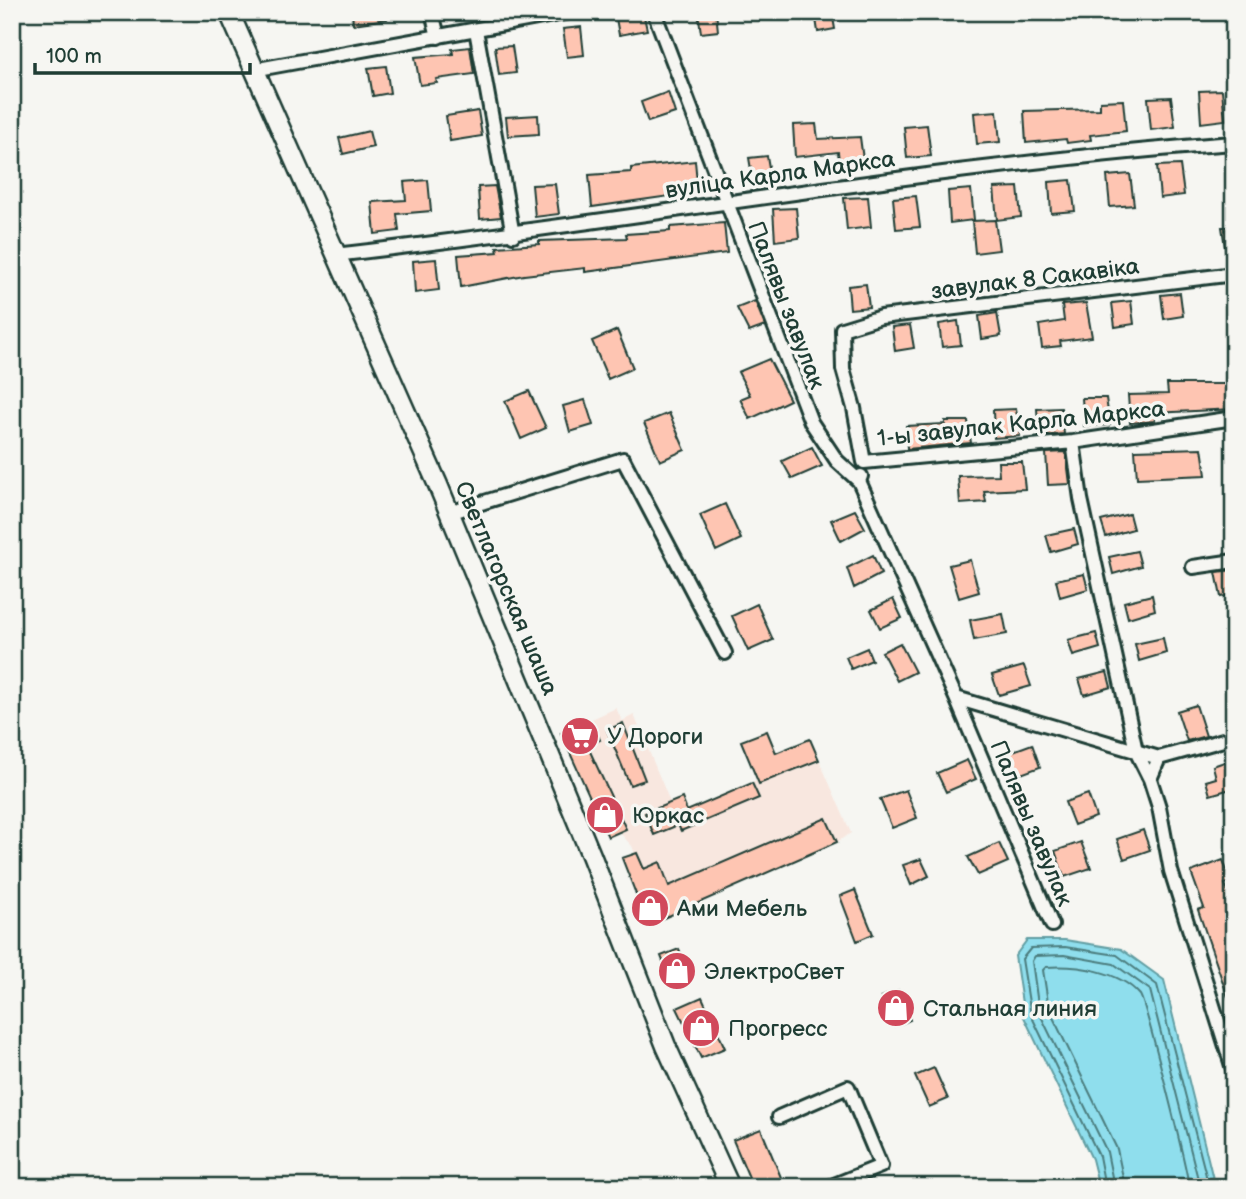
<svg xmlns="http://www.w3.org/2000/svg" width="1246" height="1199" font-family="'Balsamiq Sans',sans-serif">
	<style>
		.built { fill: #f8e7df }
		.water { fill: #8fdeed; stroke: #629ea3; stroke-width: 2 }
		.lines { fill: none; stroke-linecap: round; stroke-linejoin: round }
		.shore { stroke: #4c7d7e; stroke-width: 2 }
		.building { fill: #fec5b2; stroke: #1f3d34; stroke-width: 2 }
		.street-casing { stroke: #1f3d34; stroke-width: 18 }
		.secondary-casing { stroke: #1f3d34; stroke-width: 23 }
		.street { stroke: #f6f6f2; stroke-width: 12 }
		.secondary { stroke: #f6f6f2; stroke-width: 18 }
		.labels { text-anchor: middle; stroke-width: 7; stroke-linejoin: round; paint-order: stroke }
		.street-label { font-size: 23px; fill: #1f3d34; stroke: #f6f6f2 }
		.poi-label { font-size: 23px; fill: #1f3d34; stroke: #f6f6f2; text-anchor: start }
	</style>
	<rect width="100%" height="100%" fill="#f6f6f2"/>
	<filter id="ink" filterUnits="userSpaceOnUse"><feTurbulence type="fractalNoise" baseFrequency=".0143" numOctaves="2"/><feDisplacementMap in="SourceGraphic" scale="14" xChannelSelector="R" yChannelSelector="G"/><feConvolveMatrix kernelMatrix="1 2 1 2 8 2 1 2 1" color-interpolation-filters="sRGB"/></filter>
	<g filter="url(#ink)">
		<path class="built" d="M616 708 622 721 634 715 670 802 681 798 687 811 757 780 741 741 767 731 776 753 810 739 851 833 837 842 648 925 622 858 635 854 632 846 619 832 608 837 561 733Z"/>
		<path class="water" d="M1027 940H1065L1121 949 1164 980 1215 1187H1099L1092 1159 1024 1017 1015 956Z"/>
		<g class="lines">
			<path class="shore" d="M1105 1187 1099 1156 1031 1015 1022 959 1031 948 1065 947 1117 955 1157 985 1209 1187
				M1114 1187 1107 1152 1039 1012 1032 961 1035 956 1064 955 1114 964 1150 990 1200 1187
				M1125 1187 1117 1149 1049 1009 1043 970 1046 967C1076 965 1119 970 1140 995 1146 1004 1187 1168 1189 1187"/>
		</g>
		<path class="building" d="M352 12H386L387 19 353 24Z
			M643 12 647 30 619 35 616 18Z
			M698 12H716L718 31 701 33Z
			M815 12H832L835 29 818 32Z
			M581 27 584 55 567 57 563 29Z
			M512 46 516 73 499 75 495 47Z
			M470 47 474 74 436 79 437 83 420 85 415 57 453 54 452 49Z
			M386 66 390 93 373 96 368 68Z
			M1222 90 1225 120 1201 123 1199 91Z
			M668 92 675 113 648 122 641 102Z
			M1171 97 1175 127 1151 130 1148 98Z
			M1123 100 1126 131 1090 135 1091 140 1067 143 1066 139 1026 143 1024 111 1100 109V101Z
			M478 111 482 136 450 141 446 116Z
			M997 111 1000 142 977 144 974 113Z
			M538 115 539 134 508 136 506 117Z
			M816 124 818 139 860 137 864 167 840 170 838 152 795 157 793 125Z
			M927 125 931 156 907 158 904 127Z
			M369 131 373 147 343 154 339 138Z
			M767 156 771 179 753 181 749 158Z
			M695 161 698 192 592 207 589 175 631 172V168Z
			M1180 165 1184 195 1160 198 1157 166Z
			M1130 174 1134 205 1110 207 1107 176Z
			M428 180 431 211 397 214 399 231 375 234 372 202 406 200 404 182Z
			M1071 180 1075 211 1051 213 1049 182Z
			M555 184 559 214 535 217 532 185Z
			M495 186 501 217 480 219 478 187Z
			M1018 187 1021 217 997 220 994 188Z
			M971 189 974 220 950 223 948 191Z
			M916 196 920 227 896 229 893 198Z
			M868 197 871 227 847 230 844 198Z
			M796 208 799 238 775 241 773 209Z
			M995 220 999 250 975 253 972 221Z
			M724 223 727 253 585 272V268L524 275 461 287 458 255 498 252 497 247 539 244V241L627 238 626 234 670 231V227Z
			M1222 227H1234V260H1227Z
			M436 259 439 290 415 293 413 261Z
			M866 284 869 307 850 309 848 286Z
			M1180 293 1183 316 1164 319 1161 295Z
			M755 301 765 326 749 332 737 308Z
			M1131 301 1134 324 1115 327 1112 303Z
			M1086 303 1092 337 1060 341 1061 346 1042 348 1039 325 1064 321 1062 305Z
			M997 313 1001 336 982 339 979 316Z
			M958 321 961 345 942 347 939 324Z
			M910 325 914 348 895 351 892 327Z
			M617 330 633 368 608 379 592 341Z
			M769 359 790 400 750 419 740 399 750 395 738 372Z
			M1167 384H1232L1234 409 1154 413 1155 421 1130 423 1128 395 1168 394Z
			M529 391 546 428 521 439 505 401Z
			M1082 398H1106L1110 425 1084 426Z
			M585 400 593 425 570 432 563 406Z
			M1061 408 1064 434 1039 436 1037 409Z
			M1016 409 1020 436 994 438 993 410Z
			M669 413 685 450 660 461 644 423Z
			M945 421H968L971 443 907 449 906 426 945 424Z
			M812 447 822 466 792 479 782 461Z
			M1202 448 1206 475 1137 478 1135 450Z
			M1066 452 1070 484 1048 485 1046 453Z
			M998 462H1022L1025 489 984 491 986 502 960 504 958 476 999 475Z
			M725 504 741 539 716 551 700 515Z
			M855 510 865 528 841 541 831 520Z
			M1129 514 1133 529 1106 537 1101 521Z
			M1074 529 1078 544 1051 552 1046 535Z
			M1137 551 1141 566 1113 574 1109 557Z
			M873 555 881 574 854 588 847 568Z
			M970 560 979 592 959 598 949 565Z
			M1234 570V594L1221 597 1216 572Z
			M1084 574 1088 589 1060 597 1056 580Z
			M1152 595 1155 610 1128 618 1124 602Z
			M893 599 902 618 880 628 871 610Z
			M757 604 773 640 748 651 732 616Z
			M1003 614 1007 634 974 640 970 620Z
			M1096 633 1100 648 1073 656 1068 640Z
			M1163 638 1166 653 1139 661 1135 644Z
			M900 643 915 672 897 681 882 652Z
			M867 648 872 660 851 669 846 657Z
			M1024 666 1031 686 999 695 992 675Z
			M1107 672 1111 687 1084 695 1079 679Z
			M1196 705 1206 736 1187 741 1177 711Z
			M584 723 587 731 595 728 600 740 587 745 626 829 608 837 561 733Z
			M623 723 645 780 630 785 607 730Z
			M767 731 776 753 810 739 819 760 759 784 741 741Z
			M1032 744 1040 767 1013 777 1005 754Z
			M967 760 976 779 946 792 937 773Z
			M1227 761 1234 788 1210 795 1206 781 1216 778 1213 766Z
			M752 783 759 798 681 831 678 825 654 835 645 813 682 798 687 811Z
			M906 790 917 818 892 828 880 799Z
			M1088 794 1096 817 1074 825 1065 802Z
			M826 818 837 842 648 925 622 858 637 853 644 869 660 862 669 886Z
			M1143 830 1150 850 1124 859 1117 839Z
			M1081 842 1091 868 1064 877 1055 851Z
			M999 843 1008 862 978 875 968 857Z
			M921 859 929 876 911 885 903 865Z
			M1223 860 1231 882 1225 884 1234 907 1232 1009 1198 910 1204 908 1191 872Z
			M855 890 873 934 857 941 840 896Z
			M679 949 690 976 672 984 661 956Z
			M898 990 910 1020 895 1026 882 997Z
			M702 997 725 1048 701 1058 677 1008Z
			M934 1068 948 1099 929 1107 915 1076Z
			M761 1129 785 1187H753L733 1140Z"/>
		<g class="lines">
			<defs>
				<path id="street" d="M432 12 438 37
					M654 12 811 422 837 461 859 481
					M476 30 513 235
					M253 70 570 12
					M334 255C635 221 932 165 1234 143
					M1234 274 881 317 842 329 843 369 854 408 864 462 1073 442 1234 418
					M1073 442 1081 499 1136 751 1150 779
					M861 476 859 481 956 698 1052 925
					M449 513 623 459 725 653
					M1193 567 1234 561
					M956 698 1159 758 1234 737
					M1159 758 1150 779 1159 807 1171 871 1234 1072
					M779 1117 848 1087 881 1166 829 1187"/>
				<path id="secondary" d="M229 12 438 485 591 855 666 1046 730 1187"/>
			</defs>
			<use href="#street" class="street-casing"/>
			<use href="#secondary" class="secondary-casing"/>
			<use href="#street" class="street"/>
			<use href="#secondary" class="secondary"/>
		</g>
	</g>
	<defs>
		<symbol id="supermarket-disc" viewBox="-11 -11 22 22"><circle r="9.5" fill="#d1495b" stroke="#f6f6f2"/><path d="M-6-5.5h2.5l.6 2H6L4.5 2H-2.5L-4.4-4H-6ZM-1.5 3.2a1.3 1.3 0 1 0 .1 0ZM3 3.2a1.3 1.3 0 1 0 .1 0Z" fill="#fff"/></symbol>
		<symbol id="shop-disc" viewBox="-11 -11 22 22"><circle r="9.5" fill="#d1495b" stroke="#f6f6f2"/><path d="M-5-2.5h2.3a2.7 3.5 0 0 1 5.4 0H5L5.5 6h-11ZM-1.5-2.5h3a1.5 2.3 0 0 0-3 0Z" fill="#fff"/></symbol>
	</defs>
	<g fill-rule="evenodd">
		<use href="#supermarket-disc" x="558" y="714" width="44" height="44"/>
		<use href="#shop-disc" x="583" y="793" width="44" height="44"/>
		<use href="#shop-disc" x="628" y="886" width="44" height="44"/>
		<use href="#shop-disc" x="655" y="949" width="44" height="44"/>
		<use href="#shop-disc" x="874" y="986" width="44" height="44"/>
		<use href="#shop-disc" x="679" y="1006" width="44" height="44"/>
	</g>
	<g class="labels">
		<g class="street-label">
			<text transform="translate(780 174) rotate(-8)" y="8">вуліца Карла Маркса</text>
			<text transform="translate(1035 278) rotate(-7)" y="8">завулак 8 Сакавіка</text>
			<text transform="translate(787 305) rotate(69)" y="8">Палявы завулак</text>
			<text transform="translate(1021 423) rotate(-6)" y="8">1-ы завулак Карла Маркса</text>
			<text transform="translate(507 588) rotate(67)" y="8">Светлагорская шаша</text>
			<text transform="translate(1032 823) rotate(67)" y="8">Палявы завулак</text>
		</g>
		<g class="poi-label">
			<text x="607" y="744">У Дороги</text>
			<text x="632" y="823">Юркас</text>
			<text x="677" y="916">Ами Мебель</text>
			<text x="704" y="979">ЭлектроСвет</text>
			<text x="923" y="1016">Стальная линия</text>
			<text x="728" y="1036">Прогресс</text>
		</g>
	</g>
	<rect width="1246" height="1199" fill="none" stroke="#f6f6f2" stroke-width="42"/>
	<rect x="21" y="21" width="1204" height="1157" fill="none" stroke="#1f3d34" stroke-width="2.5" filter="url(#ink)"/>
	<path d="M35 63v10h215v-10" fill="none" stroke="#1f3d34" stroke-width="3.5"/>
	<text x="46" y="63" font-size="21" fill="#1f3d34" stroke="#f6f6f2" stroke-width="5" paint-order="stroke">100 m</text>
</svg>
